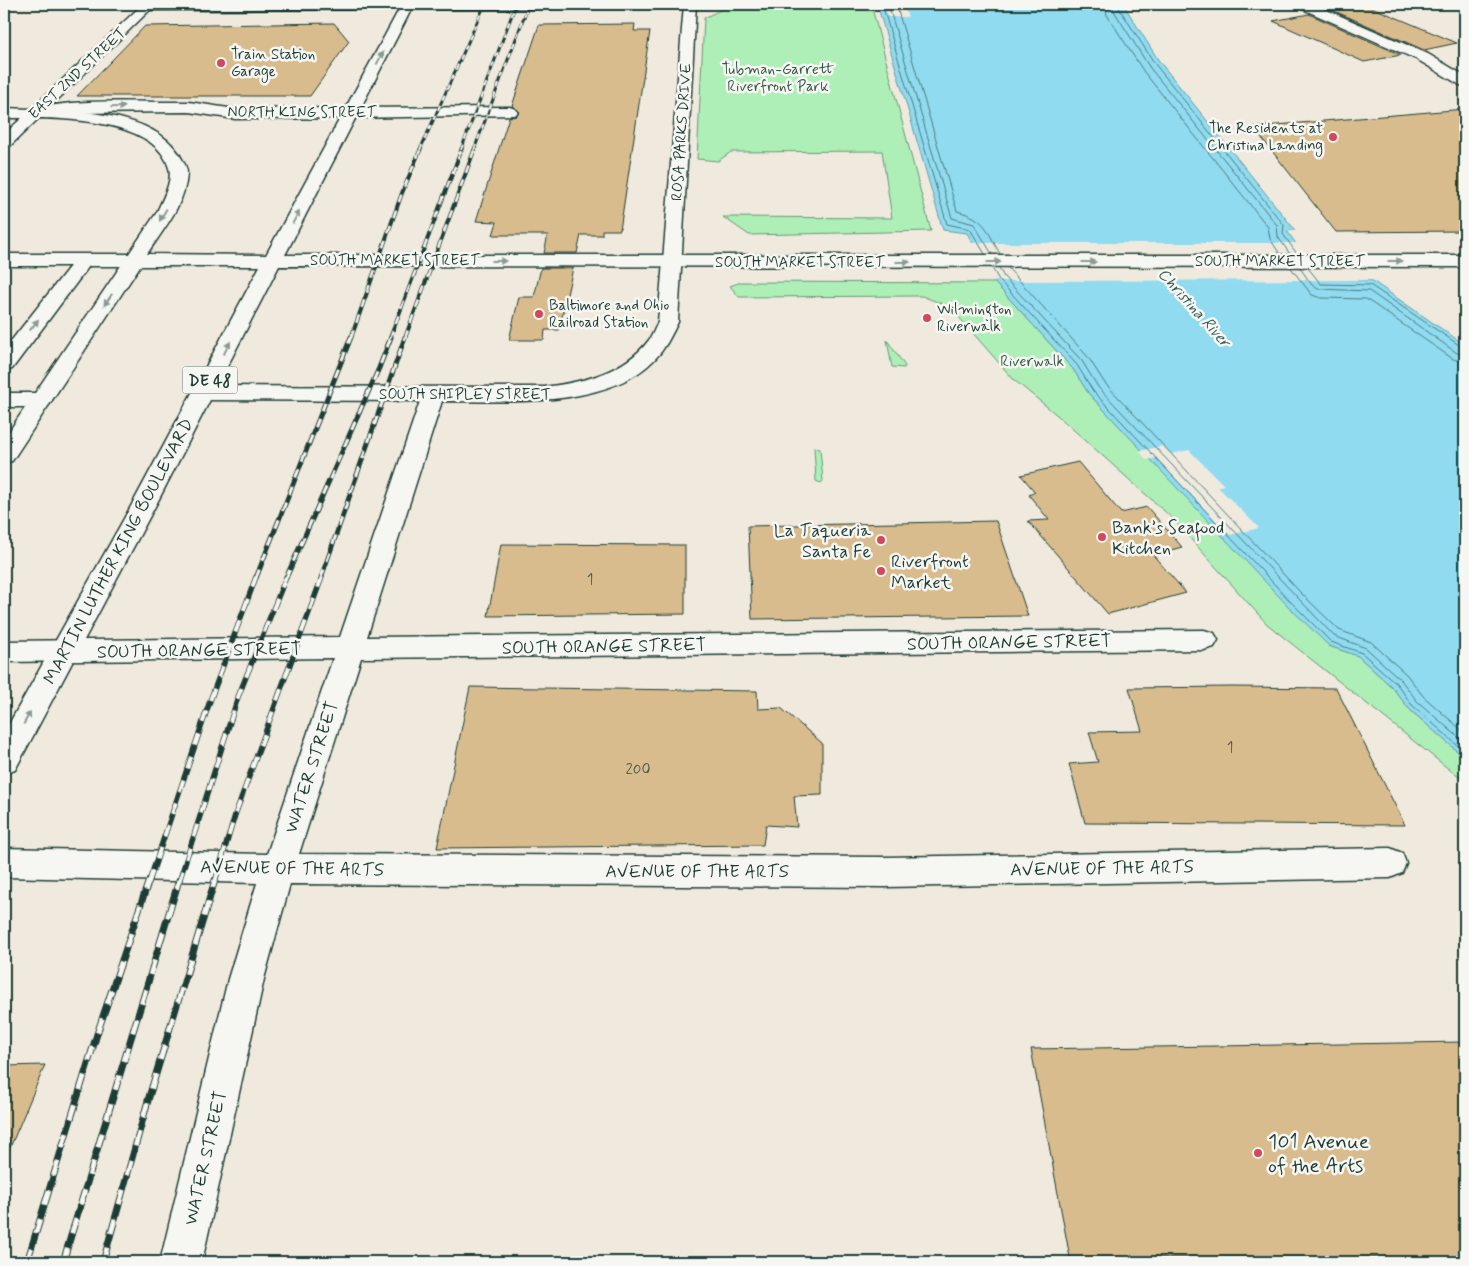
<svg xmlns="http://www.w3.org/2000/svg" width="1469" height="1266" font-family="Mynerve,sans-serif">
	<style>
		.green { fill: #adefb7; stroke: #669676 }
		.water { fill: #90dbf0; stroke: #639ca5 }
		.pier { fill: #f0eade }
		.lines { fill: none; stroke-linecap: round; stroke-linejoin: round }
		.shore { stroke: #4c7c7f; stroke-width: 1 }
		.building { fill: #d8bc8d; stroke: #1f3d34 }
		.street-casing { stroke: #1f3d34; stroke-width: 3 }
		.secondary-casing { stroke: #1f3d34; stroke-width: 3 }
		.primary-casing { stroke: #1f3d34; stroke-width: 3 }
		.street { fill: #f6f6f2; fill-rule: evenodd }
		.secondary { fill: #f6f6f2; fill-rule: evenodd }
		.primary { fill: #f6f6f2; fill-rule: evenodd }
		.rail-far4-casing { stroke: #1f3d34; stroke-width: 3 }
		.rail-far3-casing { stroke: #1f3d34; stroke-width: 4 }
		.rail-far2-casing { stroke: #1f3d34; stroke-width: 5 }
		.rail-far1-casing { stroke: #1f3d34; stroke-width: 5.5 }
		.rail-casing { stroke: #1f3d34; stroke-width: 7 }
		.rail-far4 { stroke: #f6f6f2; stroke-width: 2; stroke-dasharray: 5.5; stroke-linecap: butt }
		.rail-far3 { stroke: #f6f6f2; stroke-width: 2.5; stroke-dasharray: 8; stroke-linecap: butt }
		.rail-far2 { stroke: #f6f6f2; stroke-width: 3; stroke-dasharray: 9; stroke-linecap: butt }
		.rail-far1 { stroke: #f6f6f2; stroke-width: 4; stroke-dasharray: 12; stroke-linecap: butt }
		.rail { stroke: #f6f6f2; stroke-width: 5; stroke-dasharray: 15; stroke-linecap: butt }
		.oneway { fill: #8a9a93 }
		.poi-dot { fill: #d1495b; stroke: #f6f6f2; stroke-width: 2 }
		.labels { text-anchor: middle; stroke-width: 5; stroke-linejoin: round; paint-order: stroke }
		.far-poi-label { font-size: 15px; fill: #1f3d34; stroke: #f6f6f2; text-anchor: start }
		.far-park-label { font-size: 15px; fill: #345848; stroke: #f6f6f2 }
		.far-street-label { font-size: 15px; fill: #1f3d34; stroke: #f6f6f2 }
		.number-label { font-size: 15px; fill: #4d5d4a }
		.far-water-label { font-size: 16px; font-style: italic; fill: #365d5a; stroke: #f6f6f2 }
		.shield { fill: #f6f6f2; stroke: #60746d; stroke-width: 1 }
		.shield-label { font-size: 16px; font-weight: bold; fill: #1f3d34 }
		.poi-label { font-size: 18px; fill: #1f3d34; stroke: #f6f6f2; text-anchor: start }
		.street-label { font-size: 18px; fill: #1f3d34; stroke: #f6f6f2 }
		.near-poi-label { font-size: 21px; fill: #1f3d34; stroke: #f6f6f2; text-anchor: start }
	</style>
	<rect width="100%" height="100%" fill="#f0eade"/>
	<filter id="ink" filterUnits="userSpaceOnUse"><feTurbulence type="fractalNoise" baseFrequency=".02" numOctaves="2"/><feDisplacementMap in="SourceGraphic" scale="10" xChannelSelector="R" yChannelSelector="G"/><feConvolveMatrix kernelMatrix="1 2 1 2 8 2 1 2 1" color-interpolation-filters="sRGB"/></filter>
	<g filter="url(#ink)">
		<path class="green" d="M741 4H871L931 231 749 235 723 217 892 218 882 151 731 152 718 161 697 159 704 18 722 9Z
			M741 282 995 283 1073 369 1089 394 1329 646 1358 656 1393 688 1409 709 1465 758V782L1267 624 1171 517 1057 415 1014 380 950 307 922 296 739 297 730 286Z
			M887 340 905 366 904 368 892 367Z
			M814 447 820 449 823 481 821 483 816 481Z"/>
		<path class="water" d="M877 4H1123L1159 61 1295 230 1287 231 1321 279 1371 280 1465 345V758L1409 709 1393 688 1358 656 1329 646 1287 605 1089 394 1073 369 995 283 967 233 943 230Z"/>
		<path class="pier" d="M884 4H906L903 5 908 17H888Z
			M970 243H1298L1323 276 1371 277 1377 280 991 281Z
			M1163 446 1171 454 1189 450 1224 485 1218 487 1259 528 1230 535 1156 458 1147 460 1139 451Z"/>
		<g class="lines">
			<path class="shore" d="M882 4 947 224 970 229 985 254
				M888 4 952 218 974 224 992 254
				M896 4 957 211C987 219 986 229 1000 254
				M1105 4 1107 15 1144 72 1268 227 1270 239 1280 254
				M1112 4 1114 11 1150 68 1277 225 1278 237 1290 254
				M1119 4V8L1155 64 1284 225 1283 234 1297 254
				M992 268 999 280 1077 365 1093 391 1291 602 1331 642 1362 653 1397 684 1412 705 1465 752
				M999 268 1004 277 1082 361 1098 387 1334 636 1366 648 1401 680 1417 701 1465 743
				M1008 268 1088 357 1104 382 1300 592 1339 630 1371 642 1407 675 1423 696 1465 733
				M1291 268 1312 295 1321 298 1366 299 1453 359 1465 362
				M1300 268 1312 285 1318 289 1369 291 1457 353 1465 355
				M1308 268 1321 284 1370 285 1465 349"/>
		</g>
		<path class="building" d="M1364 4 1457 43 1424 50 1332 10Z
			M1309 14 1401 55 1364 62 1273 21Z
			M334 23 349 41 310 96H77L145 26Z
			M635 24 634 31H650L620 230H602V235H581L577 253H544L548 235H493L497 222 476 221 509 117 516 116 520 112 512 106 539 25Z
			M1465 109V231L1336 232 1253 127Z
			M541 268H573L559 330H545L544 340H509L519 297H534Z
			M1078 462 1121 513 1147 507 1182 547 1153 555 1186 593 1108 614 1028 521 1049 520 1029 495 1035 492 1021 475Z
			M996 521 1028 616 752 619 748 526Z
			M501 544 685 545V614L488 616Z
			M470 687 757 691 758 709 781 708 822 743V795L794 796 797 827 766 825 763 845 437 848Z
			M1232 687 1336 688 1405 825 1085 823 1069 764 1098 762 1089 732 1142 731 1129 688Z
			M1465 1042V1258H1070L1031 1049Z
			M45 1065 4 1162V1066Z"/>
		<g class="lines">
			<defs>
				<path id="street" d="M143 4H660L654 8 148 10 143 9 142 6Z
					M684 4H696L678 322C671 336 665 349 654 360 606 409 505 401 442 401L367 637 1204 630 1214 633 1218 640 1214 647 1204 650 361 658 299 854 885 857 1390 848 1402 853 1406 863 1402 873 1390 878 885 887 290 884 264 979 202 1262H160L228 979 257 883 4 877V848L267 854 333 658 4 662V641L340 637 420 401 203 400 195 398 192 393 195 388 203 386 544 387C583 382 624 373 649 340 653 334 655 328 658 322Z
					M1297 4H1313L1428 54 1465 76V86L1460 85 1418 60 1298 7Z
					M510 107 515 109 518 112 515 115 351 118 346 116 343 113 346 110 351 108Z
					M4 254H135L142 256 144 260 142 264 135 266H89L12 369 4 370V350L70 266H4Z
					M4 393H41L49 395 52 400 49 405 41 407H4Z"/>
				<path id="secondary" d="M189 102 235 109 351 108 356 110 359 113 356 116 351 118 235 119 189 112 68 113 35 118 30 116 27 113 30 110C79 97 138 103 189 102Z"/>
				<path id="primary" d="M143 4H156L48 109C91 112 161 116 182 159 184 163 187 167 187 173 186 203 163 230 147 254L266 255 402 4H414L285 255H1465V267L279 266 159 499 15 770 4 774V733L135 499 260 266H140L12 461 4 463V439L157 212C162 200 173 181 169 168 157 123 77 119 39 118L10 146 4 148V134L22 118H4V108L31 109Z"/>
			</defs>
			<use href="#street" class="street-casing"/>
			<use href="#secondary" class="secondary-casing"/>
			<use href="#primary" class="primary-casing"/>
			<use href="#street" class="street"/>
			<use href="#secondary" class="secondary"/>
			<use href="#primary" class="primary"/>
			<defs>
				<path id="rail-far4" d="M420 150 485 4
					M461 150 516 4
					M474 150 529 4"/>
				<path id="rail-far3" d="M351 338 402 193 421 148
					M390 338 462 148
					M405 338 475 148"/>
				<path id="rail-far2" d="M256 578 351 337
					M286 578 379 368 391 337
					M321 578 405 337"/>
				<path id="rail-far1" d="M149 882 211 698 256 577
					M179 882 238 697 286 577
					M215 882 235 815 322 577"/>
				<path id="rail" d="M27 1262 97 1034 149 880
					M63 1262 179 880
					M103 1262 149 1097 215 880"/>
			</defs>
			<use href="#rail-far4" class="rail-far4-casing"/>
			<use href="#rail-far3" class="rail-far3-casing"/>
			<use href="#rail-far2" class="rail-far2-casing"/>
			<use href="#rail-far1" class="rail-far1-casing"/>
			<use href="#rail" class="rail-casing"/>
			<use href="#rail-far4" class="rail-far4"/>
			<use href="#rail-far3" class="rail-far3"/>
			<use href="#rail-far2" class="rail-far2"/>
			<use href="#rail-far1" class="rail-far1"/>
			<use href="#rail" class="rail"/>
		</g>
		<defs><path id="oneway-solid" d="M-6-.8H1V-3.2L6.5 0L1 3.2V.8H-6Z" transform="scale(1.25)"/></defs>
		<g class="oneway">
			<use href="#oneway-solid" transform="translate(380 58) rotate(-62)"/>
			<use href="#oneway-solid" transform="translate(118 107) rotate(-1)"/>
			<use href="#oneway-solid" transform="translate(163 215) rotate(120)"/>
			<use href="#oneway-solid" transform="translate(296 217) rotate(-62)"/>
			<use href="#oneway-solid" transform="translate(499 261)"/>
			<use href="#oneway-solid" transform="translate(1395 261)"/>
			<use href="#oneway-solid" transform="translate(903 262)"/>
			<use href="#oneway-solid" transform="translate(994 262)"/>
			<use href="#oneway-solid" transform="translate(1089 262)"/>
			<use href="#oneway-solid" transform="translate(108 300) rotate(124)"/>
			<use href="#oneway-solid" transform="translate(34 325) rotate(-52)"/>
			<use href="#oneway-solid" transform="translate(227 348) rotate(-62)"/>
			<use href="#oneway-solid" transform="translate(27 718) rotate(-61)"/>
		</g>
	</g>
	<g class="poi-dot">
		<circle cx="221" cy="63" r="5"/>
		<circle cx="1333" cy="137" r="5"/>
		<circle cx="539" cy="314" r="5"/>
		<circle cx="927" cy="318" r="5"/>
		<circle cx="1102" cy="537" r="5"/>
		<circle cx="881" cy="540" r="5"/>
		<circle cx="881" cy="571" r="5"/>
		<circle cx="1258" cy="1153" r="5"/>
	</g>
	<g class="labels">
		<g class="far-poi-label">
			<text x="231" y="59">Train Station<tspan x="231" dy="17">Garage</tspan></text>
			<text x="1323" y="133" text-anchor="end">The Residents at<tspan x="1323" dy="17">Christina Landing</tspan></text>
			<text x="549" y="310">Baltimore and Ohio<tspan x="549" dy="17">Railroad Station</tspan></text>
			<text x="937" y="314">Wilmington<tspan x="937" dy="17">Riverwalk</tspan></text>
		</g>
		<g class="far-park-label">
			<text x="778" y="74">Tubman-Garrett<tspan x="778" dy="17">Riverfront Park</tspan></text>
			<text x="1032" y="366">Riverwalk</text>
		</g>
		<g class="far-street-label">
			<text transform="translate(77 73) rotate(-43)" y="5">EAST 2ND STREET</text>
			<text x="302" y="117">NORTH KING STREET</text>
			<text transform="translate(681 132) rotate(-86)" y="5">ROSA PARKS DRIVE</text>
			<text x="395" y="265">SOUTH MARKET STREET</text>
			<text x="1280" y="266">SOUTH MARKET STREET</text>
			<text x="800" y="267">SOUTH MARKET STREET</text>
			<text x="465" y="399">SOUTH SHIPLEY STREET</text>
		</g>
		<g class="number-label">
			<text x="590" y="584">1</text>
			<text x="1230" y="752">1</text>
			<text x="638" y="774">200</text>
		</g>
		<g class="far-water-label">
			<text transform="translate(1195 307) rotate(48)" y="6">Christina River</text>
		</g>
		<rect class="shield" x="182.5" y="366.5" width="55" height="27" rx="4"/>
		<g class="shield-label">
			<text x="210" y="386">DE 48</text>
		</g>
		<g class="poi-label">
			<text x="1112" y="533">Bank’s Seafood<tspan x="1112" dy="21">Kitchen</tspan></text>
			<text x="871" y="536" text-anchor="end">La Taqueria<tspan x="871" dy="21">Santa Fe</tspan></text>
			<text x="891" y="567">Riverfront<tspan x="891" dy="21">Market</tspan></text>
		</g>
		<g class="street-label">
			<text transform="translate(118 551) rotate(-62)" y="6">MARTIN LUTHER KING BOULEVARD</text>
			<text transform="translate(1009 642) rotate(-1)" y="6">SOUTH ORANGE STREET</text>
			<text transform="translate(604 646) rotate(-1)" y="6">SOUTH ORANGE STREET</text>
			<text transform="translate(199 650) rotate(-1)" y="6">SOUTH ORANGE STREET</text>
			<text transform="translate(311 767) rotate(-72)" y="6">WATER STREET</text>
			<text transform="translate(292 868) rotate(1)" y="6">AVENUE OF THE ARTS</text>
			<text transform="translate(1102 868) rotate(-1)" y="6">AVENUE OF THE ARTS</text>
			<text x="697" y="877">AVENUE OF THE ARTS</text>
			<text transform="translate(205 1158) rotate(-77)" y="6">WATER STREET</text>
		</g>
		<g class="near-poi-label">
			<text x="1268" y="1148">101 Avenue<tspan x="1268" dy="24">of the Arts</tspan></text>
		</g>
	</g>
	<rect width="1469" height="1266" fill="none" stroke="#f6f6f2" stroke-width="20"/>
	<rect x="10" y="10" width="1449" height="1246" fill="none" stroke="#1f3d34" stroke-width="2" filter="url(#ink)"/>
</svg>
